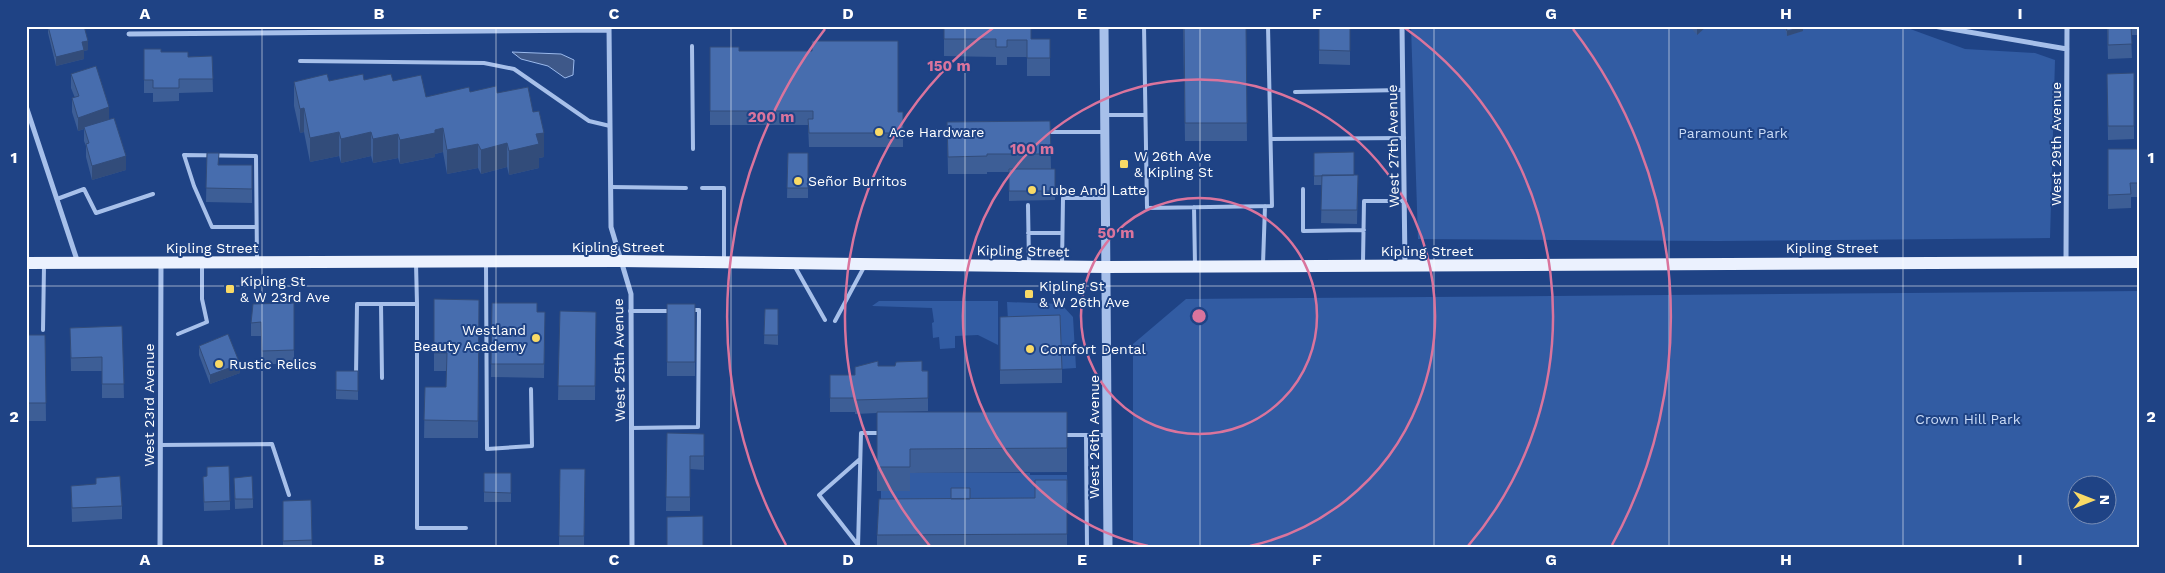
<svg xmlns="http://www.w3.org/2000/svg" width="2165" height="573" font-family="'Work Sans',sans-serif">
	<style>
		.green { fill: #325ca3; fill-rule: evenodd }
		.water { fill: #3e5889; stroke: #9ab9ec }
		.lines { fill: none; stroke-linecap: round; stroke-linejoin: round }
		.service { stroke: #a7c0ea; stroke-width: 4 }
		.minor { stroke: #a7c0ea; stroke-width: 5 }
		.tertiary { stroke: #a7c0ea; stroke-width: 9 }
		.primary { stroke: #ebf1fe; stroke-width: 12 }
		.wall { fill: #3d5e96 }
		.shaded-wall { fill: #324c7a }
		.building { fill: #476dae; stroke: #324c7a }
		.grid { fill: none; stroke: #fff; stroke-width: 1; stroke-opacity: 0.55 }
		.ring { fill: none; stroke: #da749d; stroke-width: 2.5 }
		.poi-dot { fill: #f9da66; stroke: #1f4385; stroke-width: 2 }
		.labels { text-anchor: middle; stroke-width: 4; stroke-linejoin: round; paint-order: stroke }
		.poi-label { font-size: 14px; fill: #fff; stroke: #1f4385; text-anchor: start }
		.park-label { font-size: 14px; fill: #cbdcf7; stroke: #1f4385 }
		.street-label { font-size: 14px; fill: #fff; stroke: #1f4385 }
		.centre { fill: #da749d; stroke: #1f4385; stroke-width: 2.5 }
		.ring-label { font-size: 15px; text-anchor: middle; font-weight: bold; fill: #da749d; stroke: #1f4385; stroke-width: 4; stroke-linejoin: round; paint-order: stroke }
		.neatline { fill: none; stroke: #fff; stroke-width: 2 }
		.grid-label { font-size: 16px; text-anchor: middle; font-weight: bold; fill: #fff }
	</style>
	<rect width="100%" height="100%" fill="#1f4385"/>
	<path class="green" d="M1411 26H1902L1965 49 2035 53 2055 60 2050 238 1718 241 1418 239Z
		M2139 291V547H1133V344L1186 299ZM2078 486H2108V516H2078Z
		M879 301H998V345L978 335 955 336V348L940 349 939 337 933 338 932 323 934 322 932 308 872 306Z
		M1007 302 1061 304 1073 317 1076 368 1060 369 1008 321Z
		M910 473H1030V475H1067L1068 503 1035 504 881 521V491H910Z"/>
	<path class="water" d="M512 52 561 54 574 60 573 75 565 78 548 66 521 59Z"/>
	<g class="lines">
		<path class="service" d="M1144 26 1147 208 1272 206 1268 26
			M692 46 693 149
			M300 61 484 63 514 69 589 121 610 126
			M1295 92 1403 90
			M1105 115H1145
			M929 131H950
			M1047 132H1105
			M1271 139 1404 138
			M611 187 686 188
			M702 188H724V260
			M1303 189V231L1364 230
			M57 199 84 189 96 213 153 194
			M1028 205 1029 263
			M1194 207 1195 265
			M256 227H212L194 186 184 155 256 156 257 260
			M1028 233H1062
			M1363 262 1364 201H1405
			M486 264 487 449 532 446 531 389
			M1263 264 1265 206
			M794 265 825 320
			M1062 265 1063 198H1106
			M381 304 382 378
			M417 304V528H466
			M630 311H670
			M835 321 864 267
			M43 330 44 266
			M178 334 207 322 202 299V265
			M356 376 357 304H417L416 263
			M631 428 698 427 699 310H692
			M1062 435H1107
			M1086 435 1087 547
			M160 445 272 444 289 495
			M858 545 819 495 860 459
			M858 547 861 433H880"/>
		<path class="minor" d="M609 26 611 227 631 294 632 547
			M1402 26 1405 265
			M1934 26 2067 49
			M129 34 609 30
			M26 106 78 263
			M2066 261 2067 26
			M160 547 161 263"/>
		<path class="tertiary" d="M1104 26 1108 547"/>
		<path class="primary" d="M26 263 619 261 1106 267 2139 262"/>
	</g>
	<path class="wall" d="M48 26H84L88 50 84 51V59L56 66 48 33Z
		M944 26 1031 39H1050V76H1027V57H1007V65H996V57L944 56Z
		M1183 26H1246L1247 141H1185Z
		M1319 26H1350V65L1319 64Z
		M1689 26H1707L1697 35Z
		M1784 26H1803V31L1787 36Z
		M2107 26H2137V35H2131L2132 58 2108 59Z
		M710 47 739 51H812L898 112H903V147H809L808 125H710Z
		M144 49 188 57 212 56 213 92 179 93V101L153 102V93H144Z
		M2134 73V139L2108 140 2107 74Z
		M71 74 109 120 126 170 92 180 86 157V146L84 141V129L78 131 72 112V98H75L71 88Z
		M364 80 393 81 426 97 470 92 497 93 544 157 539 158V168L509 175 507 167 481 174 478 168 447 174 443 152 435 154V157L400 164 398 158 373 163 371 156 341 163 339 156 310 162 304 132 300 133 294 106V82Z
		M1050 121 1051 169H1055V200L1009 201V172H987V174H948L947 122Z
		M2108 149H2139V197H2131V208L2108 209Z
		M207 153 219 165H252V203L206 202Z
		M788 153H808V198H787Z
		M1314 153 1354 175H1358L1357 224 1321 223 1322 185H1314Z
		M434 299 479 300 478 438H424L425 387H446L447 371H434Z
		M294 303V364H262L261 336H251V323Z
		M492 303 537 312H545L544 378 491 377Z
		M667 304H695V376H667Z
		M765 309H778V345L764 344Z
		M560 311 596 312 595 400H558Z
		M1000 317 1062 369V383L1000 384Z
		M122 326 124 398H102V371H71L70 328Z
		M26 335H45L46 421H26Z
		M199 346 240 373 210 384 199 355Z
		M878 366 928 371V411L898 412H1067V472L910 473V491H877V413L855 414V412H830V375H855Z
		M336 371H358V400L336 399Z
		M667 433 704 434V470L690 469V511H666Z
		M560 469H585L584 547H559Z
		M484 473H511V502H484Z
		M203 477 230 501V510L204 511Z
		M234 478 253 499V508L235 509Z
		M1067 480V547H877V535L970 499 1035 498Z
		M96 485 122 506V519L72 522 71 486Z
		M311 500 312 547H283V501Z"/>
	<path class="shaded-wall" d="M1697 26H1707L1697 35Z
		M1803 27V31L1787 36V31Z
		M88 41V50L84 51V59L56 66V57L82 42Z
		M109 107V121L84 127V129L78 131V118Z
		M304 108V132L300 133V109Z
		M443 128V152L435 154V157L400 164V140Z
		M339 132V156L310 162V138Z
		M371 132V156L341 163V139Z
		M544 133V157L539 158V168L509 175V151L536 134Z
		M398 134V158L373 163V139Z
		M507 143V167L481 174V150Z
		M478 144V168L447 174V150Z
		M126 156V170L92 180V166Z
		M240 364V373L210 384V375Z"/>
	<path class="building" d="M48 26H84L88 41 82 42 84 50 56 57Z
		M944 26H1031V39H1050V58H1027V40H1007V47H996V39H944Z
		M1184 26H1246L1247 123H1185Z
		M1319 26H1350V51L1319 50Z
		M1786 26H1803V27L1787 31Z
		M2108 26H2131L2132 44 2108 45Z
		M812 41H898V112H903V133H809L808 119H813V111H710V47H739V51H812Z
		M144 49H161V52H188V57L212 56 213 79H179V88H153V80H144Z
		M96 66 109 107 78 118 72 98 79 96 71 74Z
		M2134 73V126H2108L2107 74Z
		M327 74 329 81 363 74 364 80 391 74 393 81 421 75 426 97 469 87 470 92 496 86 497 93 528 87 533 112 539 111 544 133 536 134 539 144 509 151 507 143 481 150 478 144 447 150 443 128 435 130V133L400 140 398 134 373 139 371 132 341 139 339 132 310 138 304 108 300 109 294 82Z
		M114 118 126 156 92 166 86 144 89 143 84 127Z
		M1050 121 1051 154H987V156L948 157 947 122Z
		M2108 149H2139V183H2130L2131 194 2108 195Z
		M1354 152V175L1314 176V153Z
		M207 153H219L218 165H252V189L206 188Z
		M788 153H808V188H787Z
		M1009 169H1055V191H1009Z
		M1322 175H1358L1357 210H1321Z
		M434 299 479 300 478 421 424 420 425 387H446L447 353H434Z
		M294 303V350L262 351 261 322 251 323 253 304Z
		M492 303H537V312H545L544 364H491Z
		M667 304H695V362H667Z
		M765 309H778V335H764Z
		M560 311 596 312 595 386H558Z
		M1060 315 1062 369 1000 370V317Z
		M122 326 124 384H102V357L71 358 70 328Z
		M228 334 240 364 210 375 199 346Z
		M26 335H45L46 403H26Z
		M878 361V366H895L896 362 922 361V371H928V398L855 400V398H830V375H855V367Z
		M336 371H358V391L336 390Z
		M877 412H1067V448L910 449V467H877Z
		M667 433 704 434V456H690V497H666Z
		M229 466 230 501 204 502 203 477 207 476V467Z
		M560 469H585L584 536H559Z
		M484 473H511V493L484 492Z
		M120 476 122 506 72 508 71 486 96 484V478Z
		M252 476 253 499H235L234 478Z
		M1035 480H1067V534L877 535 879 499 1035 498Z
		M951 488H970V499H951Z
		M311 500 312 540 283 541V501Z
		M703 516V547H667V517Z"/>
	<path class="grid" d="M262 26V547M496 26V547M731 26V547M965 26V547M1200 26V547M1434 26V547M1669 26V547M1903 26V547M26 286H2139"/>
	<g class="ring">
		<circle cx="1199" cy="316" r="118"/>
		<path d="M1148 546A236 236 0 1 1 1250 546"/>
		<path d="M930 546A354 354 0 0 1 993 28M1405 28A354 354 0 0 1 1468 546"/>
		<path d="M786 545A472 472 0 0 1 825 29M1573 29A472 472 0 0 1 1612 545"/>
	</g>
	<g class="poi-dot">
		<circle cx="879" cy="132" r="5"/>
		<rect x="1119" y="159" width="10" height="10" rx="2.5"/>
		<circle cx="798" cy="181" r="5"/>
		<circle cx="1032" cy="190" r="5"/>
		<rect x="225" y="284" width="10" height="10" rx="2.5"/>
		<rect x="1024" y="289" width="10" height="10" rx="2.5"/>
		<circle cx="536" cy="338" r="5"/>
		<circle cx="1030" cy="349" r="5"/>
		<circle cx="219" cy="364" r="5"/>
	</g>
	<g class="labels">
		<g class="poi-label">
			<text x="889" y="137">Ace Hardware</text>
			<text x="1134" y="161">W 26th Ave<tspan x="1134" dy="16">&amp; Kipling St</tspan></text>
			<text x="808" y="186">Señor Burritos</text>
			<text x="1042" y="195">Lube And Latte</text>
			<text x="240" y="286">Kipling St<tspan x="240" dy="16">&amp; W 23rd Ave</tspan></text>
			<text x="1039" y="291">Kipling St<tspan x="1039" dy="16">&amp; W 26th Ave</tspan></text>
			<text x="526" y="335" text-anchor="end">Westland<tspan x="526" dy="16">Beauty Academy</tspan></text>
			<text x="1040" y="354">Comfort Dental</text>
			<text x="229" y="369">Rustic Relics</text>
		</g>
		<g class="park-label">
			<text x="1733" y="138">Paramount Park</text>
			<text x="1968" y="424">Crown Hill Park</text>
		</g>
		<g class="street-label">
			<text transform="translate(2056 144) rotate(-90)" y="5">West 29th Avenue</text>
			<text transform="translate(1393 146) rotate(-91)" y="5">West 27th Avenue</text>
			<text x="618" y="252">Kipling Street</text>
			<text x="212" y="253">Kipling Street</text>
			<text x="1832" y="253">Kipling Street</text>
			<text transform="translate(1023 251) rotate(1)" y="5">Kipling Street</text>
			<text x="1427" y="256">Kipling Street</text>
			<text transform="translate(619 360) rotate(-91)" y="5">West 25th Avenue</text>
			<text transform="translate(149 405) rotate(-90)" y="5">West 23rd Avenue</text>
			<text transform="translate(1094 437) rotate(-90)" y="5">West 26th Avenue</text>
		</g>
	</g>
	<circle cx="1199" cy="316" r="8" class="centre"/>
	<g class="ring-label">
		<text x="949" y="71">150 m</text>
		<text x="771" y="122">200 m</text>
		<text x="1032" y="154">100 m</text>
		<text x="1116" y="238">50 m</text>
	</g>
	<rect width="2165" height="573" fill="none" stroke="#1f4385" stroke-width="55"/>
	<g transform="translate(2092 500) rotate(90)"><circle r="24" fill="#1f4385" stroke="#798eb6"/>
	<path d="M0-4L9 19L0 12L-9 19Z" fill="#f9da66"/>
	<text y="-8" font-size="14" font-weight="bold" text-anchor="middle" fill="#ffffff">N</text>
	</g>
	<rect x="28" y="28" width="2110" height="518" class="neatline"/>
	<g class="grid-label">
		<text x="145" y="19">A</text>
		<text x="379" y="19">B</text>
		<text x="614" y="19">C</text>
		<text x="848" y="19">D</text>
		<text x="1082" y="19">E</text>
		<text x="1317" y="19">F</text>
		<text x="1551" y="19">G</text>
		<text x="1786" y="19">H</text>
		<text x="2020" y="19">I</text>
		<text x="14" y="163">1</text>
		<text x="2151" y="163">1</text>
		<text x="14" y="422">2</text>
		<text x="2151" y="422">2</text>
		<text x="145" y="565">A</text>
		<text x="379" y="565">B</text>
		<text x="614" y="565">C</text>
		<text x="848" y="565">D</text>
		<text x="1082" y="565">E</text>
		<text x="1317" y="565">F</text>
		<text x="1551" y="565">G</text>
		<text x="1786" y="565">H</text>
		<text x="2020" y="565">I</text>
	</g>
</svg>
